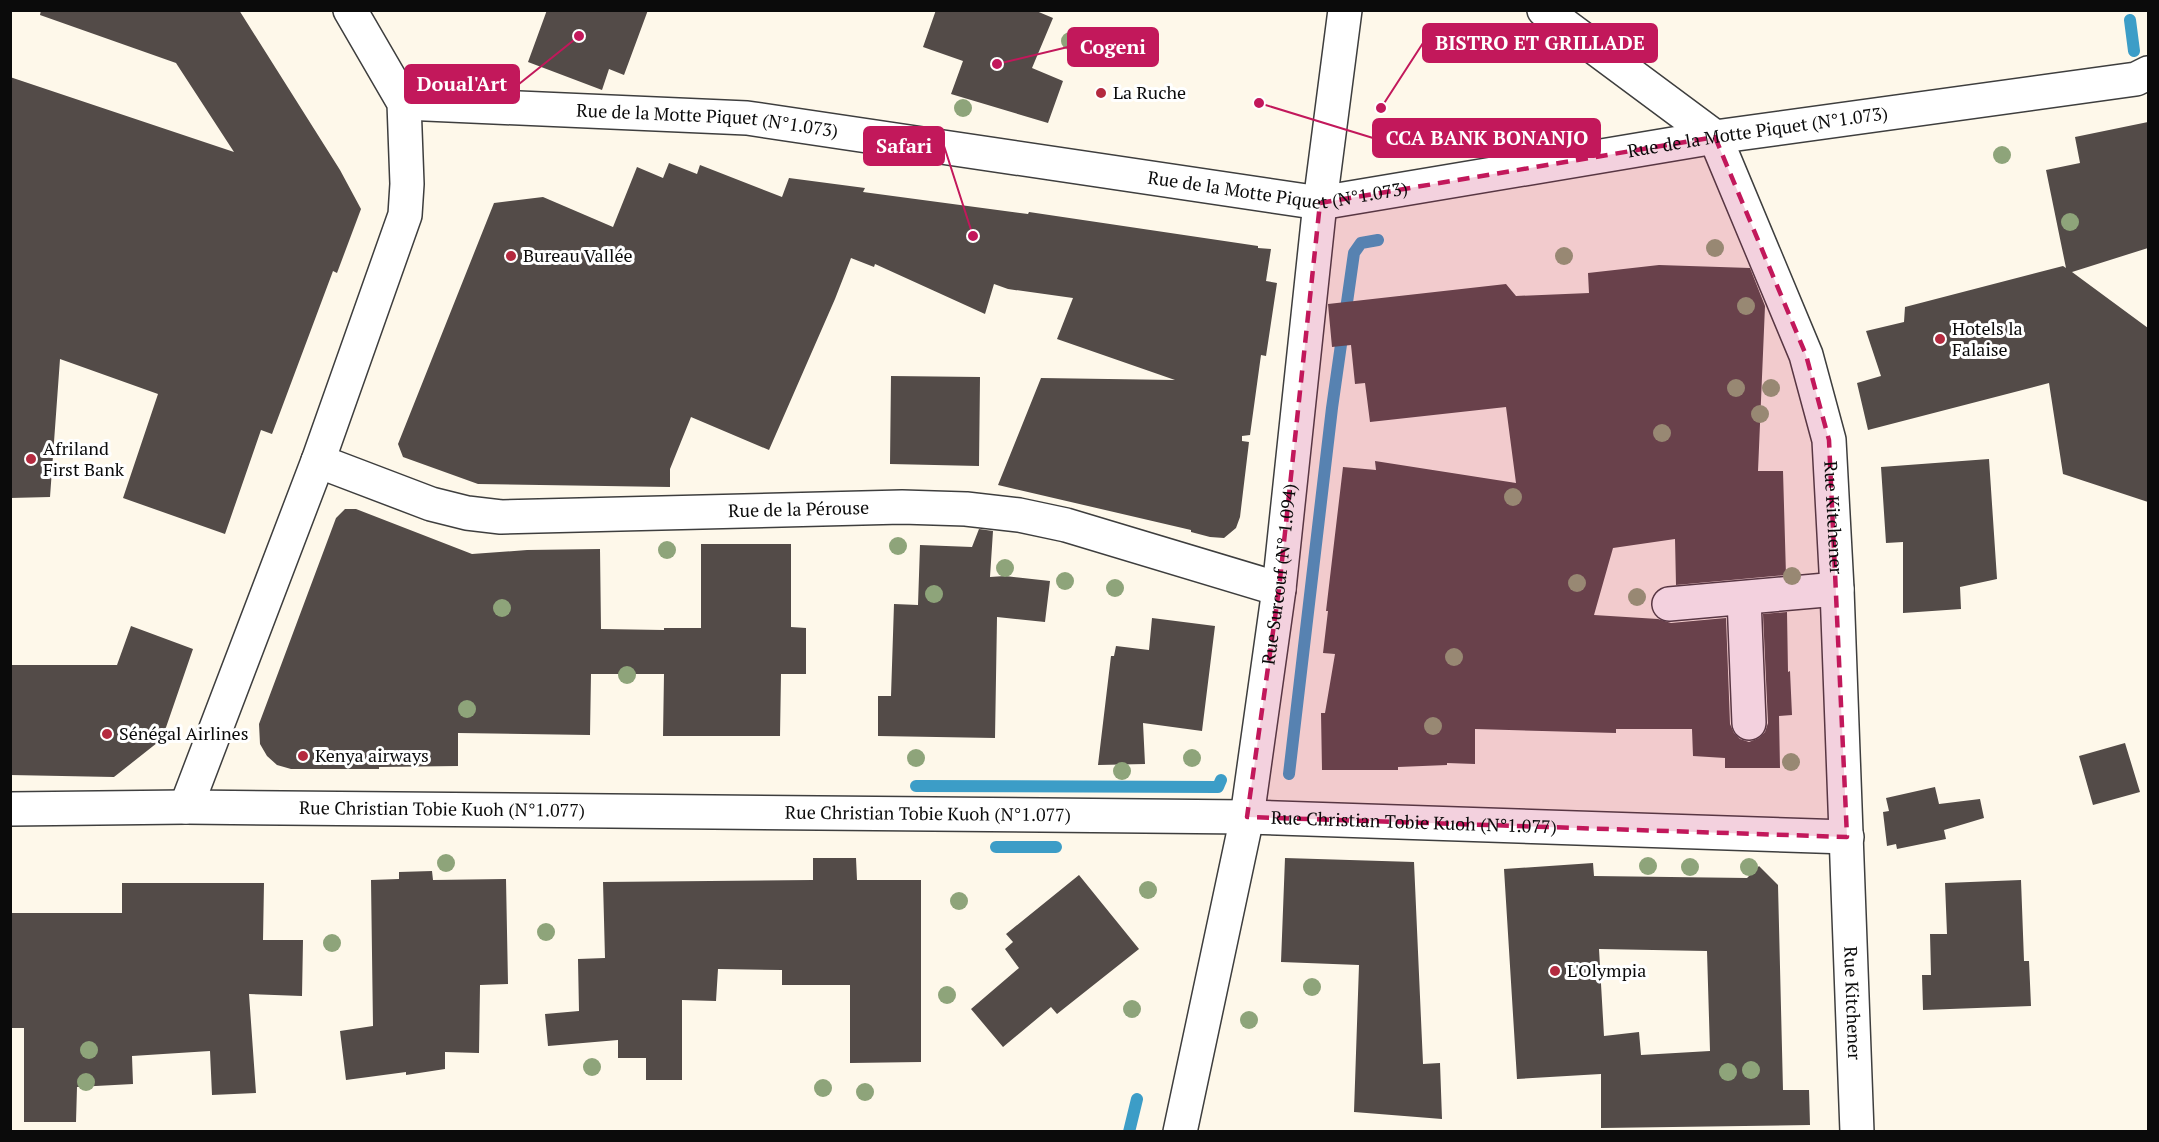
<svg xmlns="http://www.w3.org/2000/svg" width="2159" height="1142" font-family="'PT Serif',serif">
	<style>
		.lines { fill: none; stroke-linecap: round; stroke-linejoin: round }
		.stream { stroke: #3c9dc7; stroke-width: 12 }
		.building { fill: #534b48; fill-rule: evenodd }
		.minor-casing { stroke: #3e3e3e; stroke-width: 36 }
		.minor { stroke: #fff; stroke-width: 33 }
		.tree { fill: #8ea47a }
		.marked { fill: #c2185b; fill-opacity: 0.2; stroke: #c2185b; stroke-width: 4.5; stroke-dasharray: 12 8; stroke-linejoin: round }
		.poi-dot { fill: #b42a3f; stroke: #fff; stroke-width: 2 }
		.labels { text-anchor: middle; stroke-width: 6; stroke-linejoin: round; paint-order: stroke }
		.poi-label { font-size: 18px; fill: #0b0b0b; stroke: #fff; text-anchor: start }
		.street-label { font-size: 18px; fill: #0b0b0b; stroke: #fff }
		.leader { fill: none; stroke: #c2185b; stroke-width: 2 }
		.callout-dot { fill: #c2185b; stroke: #fff; stroke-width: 2 }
		.callout { fill: #c2185b; stroke: #c2185b; stroke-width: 2 }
		.callout-label { font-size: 20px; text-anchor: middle; font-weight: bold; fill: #fff }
	</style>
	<rect width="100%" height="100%" fill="#fef8ea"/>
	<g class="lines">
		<path class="stream" d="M2130 20 2134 51
			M1289 774 1332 408 1354 253 1361 243 1378 240
			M916 786 1218 787 1221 780
			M996 847H1056
			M1129 1132 1137 1099"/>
	</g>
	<path class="building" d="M41 10H239L340 170 361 209 337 273 333 271 272 434 261 430 225 534 123 498 158 394 60 359 50 497 10 498V77L234 152 176 63 40 15Z
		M547 10H648L624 75 609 69 602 90 528 62Z
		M936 10H1034L1053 18 1032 68 1063 81 1048 123 951 94 963 61 923 47Z
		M2148 122V248L2072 272 2148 328V502L2063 474 2049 383 1868 430 1857 383 1881 376 1866 331 1904 322 1905 307 2063 266 2066 268 2046 170 2080 163 2075 137Z
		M669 163 697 174 700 165 782 197 789 178 865 188 863 192 1028 214 1029 212 1258 246V248L1271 249 1266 281 1277 283 1266 356 1261 355 1250 435 1242 436V441L1249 442 1240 517 1236 528 1224 538 1210 537 1191 532V530L998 485 1041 378 1175 380 1057 339 1073 298 1008 289 994 284 985 314 875 264 874 267 851 258 835 299 769 450 691 417 670 469V487L478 484 403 457 398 444 494 203 543 197 613 227 637 167 663 178Z
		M1659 265 1750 268 1765 306 1758 471H1783L1786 575 1676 585 1675 539 1613 548 1594 615 1658 619 1671 623 1726 618 1730 724 1734 733 1740 739 1749 742 1759 738 1765 732 1768 723 1763 614 1787 612 1788 672 1790 671 1792 715 1779 716 1780 768H1725V758L1693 756 1692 729H1616V733L1475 729V764L1447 763V765L1398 767V770H1322L1321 713H1325L1335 654 1323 653 1328 611H1326L1343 467 1376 470 1375 461 1516 483 1506 407 1370 422 1365 383 1355 384 1351 345 1332 347 1328 304 1506 284 1516 296 1589 293 1588 273Z
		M891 376 980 377 979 466 890 464Z
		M1989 459 1997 579 1960 587 1961 609 1903 613V542L1886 543 1881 467Z
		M345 509H356L472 554 527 550 600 549 601 629 664 630V628H701V544H791V627L806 628V674H781L780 736H663L664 674H591L590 735 458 733V766L379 767V769H291L277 765 267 756 260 744 259 724 336 518Z
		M979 529 993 531 990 577 1005 576 1050 581 1045 622 997 617 995 738 878 736V696H891L894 604 918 605 920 545 972 547Z
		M1152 618 1215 626 1202 731 1143 723 1145 764 1098 765 1111 656H1114L1116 646 1149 650Z
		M131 626 193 649 162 739 114 777 10 775V665H117Z
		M2125 743 2140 792 2093 805 2079 756Z
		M1935 787 1939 804 1980 799 1984 818 1944 830 1946 839 1897 849 1896 844 1887 846 1883 812 1889 811 1886 798Z
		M813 858H856L857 880H921V1062L850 1063V985H782V970L718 969 716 1001 682 1000V1080H646V1058H618V1040L548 1046 545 1014 579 1011 578 959 605 958 603 882 813 880Z
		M1285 858 1414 862 1423 1064 1440 1063 1442 1119 1354 1112 1359 965 1281 962Z
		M1593 863 1594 876 1747 878 1759 866 1778 885 1783 1090H1809L1810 1125 1601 1128V1074L1517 1079 1504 869ZM1599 949 1707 951 1710 1051 1641 1055 1639 1032 1604 1036Z
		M432 871 433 880 506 879 508 984 480 985 479 1053 445 1052V1069L406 1075V1072L346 1080 340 1031 373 1026 371 880 399 879V872Z
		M1079 875 1139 949 1057 1014 1051 1007 1003 1047 971 1009 1019 968 1005 949 1013 942 1006 934Z
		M2021 880 2024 961H2029L2031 1006 1923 1010 1922 975H1931L1930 934H1947L1945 883Z
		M122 883H264L263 940H303L302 996 249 994 256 1093 212 1095 210 1051 132 1056 133 1084 77 1087 76 1122H24V1028H10V913H122Z"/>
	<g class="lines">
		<defs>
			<g id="minor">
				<path id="s1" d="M1544 10 1715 137 1806 355 1829 440 1837 589 1857 1132"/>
				<path id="s2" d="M404 103 747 118 1320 203 1715 137 2136 79 2148 73"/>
				<path id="s3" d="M318 461 431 504 467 513 501 517 902 507 966 509 1019 515 1066 525 1279 589"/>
				<path d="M1744 598 1749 723"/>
				<path d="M1669 604 1837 589"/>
				<path d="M186 807 318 461 405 215 407 184 404 103 350 10"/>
				<path id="s4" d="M10 809 186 807 1247 817 1847 837"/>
				<path id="s5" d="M1180 1132 1247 817 1279 589 1320 203 1345 10"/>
			</g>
		</defs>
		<use href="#minor" class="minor-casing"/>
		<use href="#minor" class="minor"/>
	</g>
	<g class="tree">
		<circle cx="1070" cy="41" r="9"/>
		<circle cx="963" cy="108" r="9"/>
		<circle cx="2002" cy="155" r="9"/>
		<circle cx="2070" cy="222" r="9"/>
		<circle cx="1715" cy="248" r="9"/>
		<circle cx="1564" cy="256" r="9"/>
		<circle cx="1746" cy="306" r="9"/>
		<circle cx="1736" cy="388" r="9"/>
		<circle cx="1771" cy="388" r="9"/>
		<circle cx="1760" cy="414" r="9"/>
		<circle cx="1662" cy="433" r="9"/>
		<circle cx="1513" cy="497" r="9"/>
		<circle cx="898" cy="546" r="9"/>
		<circle cx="667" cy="550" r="9"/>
		<circle cx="1005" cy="568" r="9"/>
		<circle cx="1792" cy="576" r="9"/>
		<circle cx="1065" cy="581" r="9"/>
		<circle cx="1577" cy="583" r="9"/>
		<circle cx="1115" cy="588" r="9"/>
		<circle cx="934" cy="594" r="9"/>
		<circle cx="1637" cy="597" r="9"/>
		<circle cx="502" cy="608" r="9"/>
		<circle cx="1454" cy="657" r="9"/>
		<circle cx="627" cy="675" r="9"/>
		<circle cx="467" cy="709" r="9"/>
		<circle cx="1433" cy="726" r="9"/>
		<circle cx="916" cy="758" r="9"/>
		<circle cx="1192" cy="758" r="9"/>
		<circle cx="1791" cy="762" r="9"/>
		<circle cx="1122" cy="771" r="9"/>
		<circle cx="446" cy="863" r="9"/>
		<circle cx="1648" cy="866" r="9"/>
		<circle cx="1690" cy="867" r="9"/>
		<circle cx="1749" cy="867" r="9"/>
		<circle cx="1148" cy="890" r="9"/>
		<circle cx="959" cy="901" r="9"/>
		<circle cx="546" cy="932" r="9"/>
		<circle cx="332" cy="943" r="9"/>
		<circle cx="1312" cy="987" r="9"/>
		<circle cx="947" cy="995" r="9"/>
		<circle cx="1132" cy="1009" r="9"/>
		<circle cx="1249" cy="1020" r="9"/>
		<circle cx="89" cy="1050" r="9"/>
		<circle cx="592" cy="1067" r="9"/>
		<circle cx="1751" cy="1070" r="9"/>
		<circle cx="1728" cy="1072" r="9"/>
		<circle cx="86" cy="1082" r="9"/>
		<circle cx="823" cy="1088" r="9"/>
		<circle cx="865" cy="1092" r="9"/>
	</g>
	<path class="marked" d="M1715 137 1806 355 1829 440 1847 837 1247 817 1279 589 1320 203Z"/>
	<g class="poi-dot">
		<circle cx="1101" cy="93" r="6"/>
		<circle cx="511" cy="256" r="6"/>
		<circle cx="1940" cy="339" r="6"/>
		<circle cx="31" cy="459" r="6"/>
		<circle cx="107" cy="734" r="6"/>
		<circle cx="303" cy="756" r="6"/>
		<circle cx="1555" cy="971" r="6"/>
	</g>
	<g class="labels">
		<g class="poi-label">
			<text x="1113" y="99">La Ruche</text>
			<text x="523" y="262">Bureau Vallée</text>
			<text x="1952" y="335">Hotels la<tspan x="1952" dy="21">Falaise</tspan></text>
			<text x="43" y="455">Afriland<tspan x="43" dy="21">First Bank</tspan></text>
			<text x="119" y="740">Sénégal Airlines</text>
			<text x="315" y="762">Kenya airways</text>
			<text x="1567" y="977">L'Olympia</text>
		</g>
		<g class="street-label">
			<text dy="6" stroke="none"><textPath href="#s2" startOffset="304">Rue de la Motte Piquet (N°1.073)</textPath></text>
			<text dy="6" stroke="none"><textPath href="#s2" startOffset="1366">Rue de la Motte Piquet (N°1.073)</textPath></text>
			<text dy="6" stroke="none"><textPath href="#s2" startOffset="880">Rue de la Motte Piquet (N°1.073)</textPath></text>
			<text dy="6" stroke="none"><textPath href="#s3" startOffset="490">Rue de la Pérouse</textPath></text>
			<text dy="6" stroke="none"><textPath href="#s1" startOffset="615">Rue Kitchener</textPath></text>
			<text dy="6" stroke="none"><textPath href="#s5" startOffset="567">Rue Surcouf (N° 1.094)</textPath></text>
			<text dy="6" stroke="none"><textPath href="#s4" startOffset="432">Rue Christian Tobie Kuoh (N°1.077)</textPath></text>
			<text dy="6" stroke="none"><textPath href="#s4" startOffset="918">Rue Christian Tobie Kuoh (N°1.077)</textPath></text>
			<text dy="6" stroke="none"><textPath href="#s4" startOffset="1404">Rue Christian Tobie Kuoh (N°1.077)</textPath></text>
			<text dy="6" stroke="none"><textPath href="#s1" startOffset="1101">Rue Kitchener</textPath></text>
		</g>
	</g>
	<path class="leader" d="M1381 108L1423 43M997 64L1068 47M579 36L519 84M1259 103L1373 138M973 236L944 146"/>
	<g class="callout-dot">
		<circle cx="1381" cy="108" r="6"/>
		<circle cx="997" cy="64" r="6"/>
		<circle cx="579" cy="36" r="6"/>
		<circle cx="1259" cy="103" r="6"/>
		<circle cx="973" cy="236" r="6"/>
	</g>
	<g class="callout">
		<rect x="1423" y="24" width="234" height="38" rx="6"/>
		<rect x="1068" y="28" width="90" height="38" rx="6"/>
		<rect x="405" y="65" width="114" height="38" rx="6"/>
		<rect x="1373" y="119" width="227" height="38" rx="6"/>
		<rect x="864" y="127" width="80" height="38" rx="6"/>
	</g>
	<g class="callout-label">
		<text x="1540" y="50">BISTRO ET GRILLADE</text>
		<text x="1113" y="54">Cogeni</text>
		<text x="462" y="91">Doual'Art</text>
		<text x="1487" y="145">CCA BANK BONANJO</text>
		<text x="904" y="153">Safari</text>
	</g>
	<rect width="2159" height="1142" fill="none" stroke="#0b0b0b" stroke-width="24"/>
</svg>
